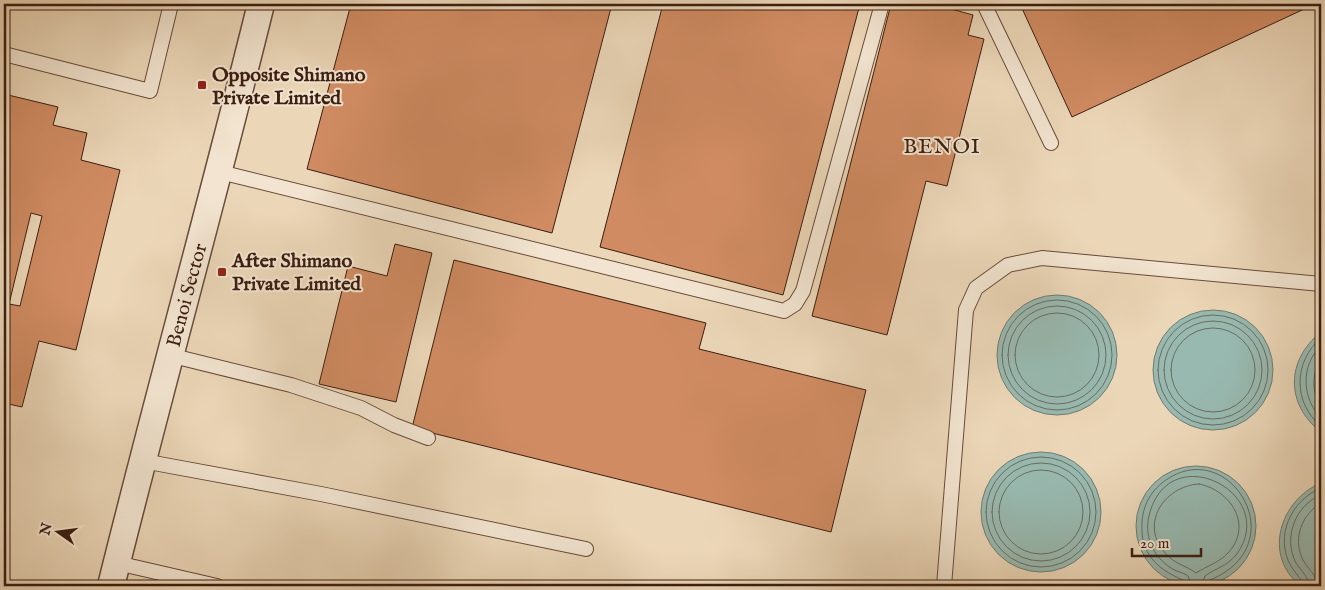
<svg xmlns="http://www.w3.org/2000/svg" width="1325" height="590" font-family="'IM FELL English',serif">
	<style>
		.water { fill: #98b9b0; stroke: #737b70 }
		.lines { fill: none; stroke-linecap: round; stroke-linejoin: round }
		.shore { stroke: #6a6c60; stroke-width: 1 }
		.building { fill: #d08b62; stroke: #3b1e11; fill-rule: evenodd }
		.service-casing { stroke: #674c3a; stroke-width: 16 }
		.minor-casing { stroke: #674c3a; stroke-width: 29 }
		.service { stroke: #f2e4d0; stroke-width: 14 }
		.minor { stroke: #f2e4d0; stroke-width: 26 }
		.poi-dot { fill: #8f2418; stroke: #f2e4d0; stroke-width: 2 }
		.labels { text-anchor: middle; stroke-width: 4; stroke-linejoin: round; paint-order: stroke }
		.poi-label { font-size: 20px; font-weight: bold; fill: #3b1e11; stroke: #f2e4d0; text-anchor: start }
		.street-label { font-size: 20px; fill: #3b1e11; stroke: #f2e4d0 }
		.neighbourhood-label { font-size: 21px; letter-spacing: 1px; fill: #3b1e11; stroke: #f2e4d0 }
	</style>
	<rect width="100%" height="100%" fill="#ebd6b7"/>
	<filter id="stains"><feTurbulence type="fractalNoise" baseFrequency=".004" numOctaves="4"/><feColorMatrix values="0 0 0 0 .2 0 0 0 0 .09 0 0 0 0 .02 0 0 0 .5 -.17"/></filter>
	<radialGradient id="worn" r=".72"><stop offset=".6" stop-color="#630" stop-opacity="0"/><stop offset="1" stop-color="#630" stop-opacity=".3"/></radialGradient>
	<path class="water" d="M997 355a60 60 0 1 1 120 0a60 60 0 1 1-120 0Z
		M1153 370a60 60 0 1 1 120 0a60 60 0 1 1-120 0Z
		M1321 332V432C1285 404 1286 360 1321 332Z
		M981 512a60 60 0 1 1 120 0a60 60 0 1 1-120 0Z
		M1136 526a60 60 0 1 1 120 0a60 60 0 1 1-120 0Z
		M1321 483V586H1301C1262 556 1280 500 1321 483Z"/>
	<g class="lines">
		<path class="shore" d="M1002 355a55 55 0 1 1 110 0a55 55 0 1 1-110 0Z
			M1008 355a49 49 0 1 1 98 0a49 49 0 1 1-98 0Z
			M1015 355a42 42 0 1 1 84 0a42 42 0 1 1-84 0Z
			M1158 370a55 55 0 1 1 110 0a55 55 0 1 1-110 0Z
			M1164 370a49 49 0 1 1 98 0a49 49 0 1 1-98 0Z
			M1171 370a42 42 0 1 1 84 0a42 42 0 1 1-84 0Z
			M1321 338C1293 361 1293 404 1321 426
			M1321 346C1300 365 1302 399 1321 418
			M1321 358C1312 373 1311 392 1321 406
			M986 512a55 55 0 1 1 110 0a55 55 0 1 1-110 0Z
			M992 512a49 49 0 1 1 98 0a49 49 0 1 1-98 0Z
			M999 512a42 42 0 1 1 84 0a42 42 0 1 1-84 0Z
			M1199 484C1230 490 1253 524 1229 552 1220 562 1207 566 1196 573 1187 566 1175 564 1167 555 1138 526 1163 486 1199 484Z
			M1185 586 1183 580C1161 571 1142 556 1142 530 1141 512 1147 495 1162 483 1227 431 1298 544 1210 580L1208 586
			M1192 586 1188 576C1183 572 1176 572 1171 568 1152 556 1143 534 1150 512 1172 437 1281 495 1236 555 1227 566 1216 568 1205 576L1201 586
			M1303 586C1302 579 1295 573 1291 566 1274 537 1291 500 1321 488
			M1309 586C1309 577 1301 571 1296 563 1283 538 1295 505 1321 495
			M1317 586C1317 574 1307 569 1302 558 1293 538 1302 514 1321 503"/>
	</g>
	<path class="building" d="M351 4H612L552 233 307 169Z
		M663 4H860L783 295 600 247Z
		M891 4H945L944 7 973 15 968 35 984 39 947 186 926 181 887 335 812 316Z
		M1020 4H1315L1072 117Z
		M4 94 58 107 53 125 87 133 81 160 120 170 76 350 39 341 22 407 4 403ZM31 213 42 216 20 306 9 304Z
		M395 244 432 253 396 402 319 384 348 266 387 276Z
		M454 260 706 323 699 349 866 390 831 532 412 428Z"/>
	<g class="lines">
		<defs>
			<path id="service" d="M984 4 1051 143
				M4 54 150 91 171 4
				M220 172 784 311 795 304 803 291 882 4
				M169 355 291 385 361 408 394 425 428 438
				M143 461 321 494 586 549
				M117 563 217 586
				M944 586 966 310 976 288 1008 265 1042 258 1321 284"/>
			<path id="minor" d="M111 586C159 392 213 199 261 4"/>
		</defs>
		<use href="#service" class="service-casing"/>
		<use href="#minor" class="minor-casing"/>
		<use href="#service" class="service"/>
		<use href="#minor" class="minor"/>
	</g>
	<g class="poi-dot">
		<rect x="197" y="80" width="10" height="10" rx="2.5"/>
		<rect x="217" y="267" width="10" height="10" rx="2.5"/>
	</g>
	<g class="labels">
		<g class="poi-label">
			<text x="212" y="81">Opposite Shimano<tspan x="212" dy="23">Private Limited</tspan></text>
			<text x="232" y="267">After Shimano<tspan x="232" dy="23">Private Limited</tspan></text>
		</g>
		<g class="street-label">
			<text transform="translate(186 295) rotate(-75)" y="7">Benoi Sector</text>
		</g>
		<g class="neighbourhood-label">
			<text x="942" y="153">BENOI</text>
		</g>
	</g>
	<rect width="1325" height="590" fill="none" stroke="#ebd6b7" stroke-width="20"/>
	<rect x="5" y="5" width="1315" height="580" fill="none" stroke="#3b1e11" stroke-width="2.5"/>
	<rect x="10" y="10" width="1305" height="570" fill="none" stroke="#3b1e11"/>
	<g transform="translate(58 532) rotate(284)" stroke="#f2e4d0" stroke-width="4" paint-order="stroke">
	<path d="M0-4L9 19L0 12L-9 19Z" fill="#3b1e11"/>
	<text y="-8" font-size="14" font-weight="bold" text-anchor="middle" fill="#3b1e11">N</text>
	</g>
	<path d="M1132 548v8h69v-8" fill="none" stroke="#3b1e11" stroke-width="2.5"/>
	<text x="1140" y="548" font-size="15" fill="#3b1e11" stroke="#f2e4d0" stroke-width="4" paint-order="stroke">20 m</text>
	<rect width="100%" height="100%" filter="url(#stains)"/>
	<rect width="100%" height="100%" fill="url(#worn)"/>
</svg>
